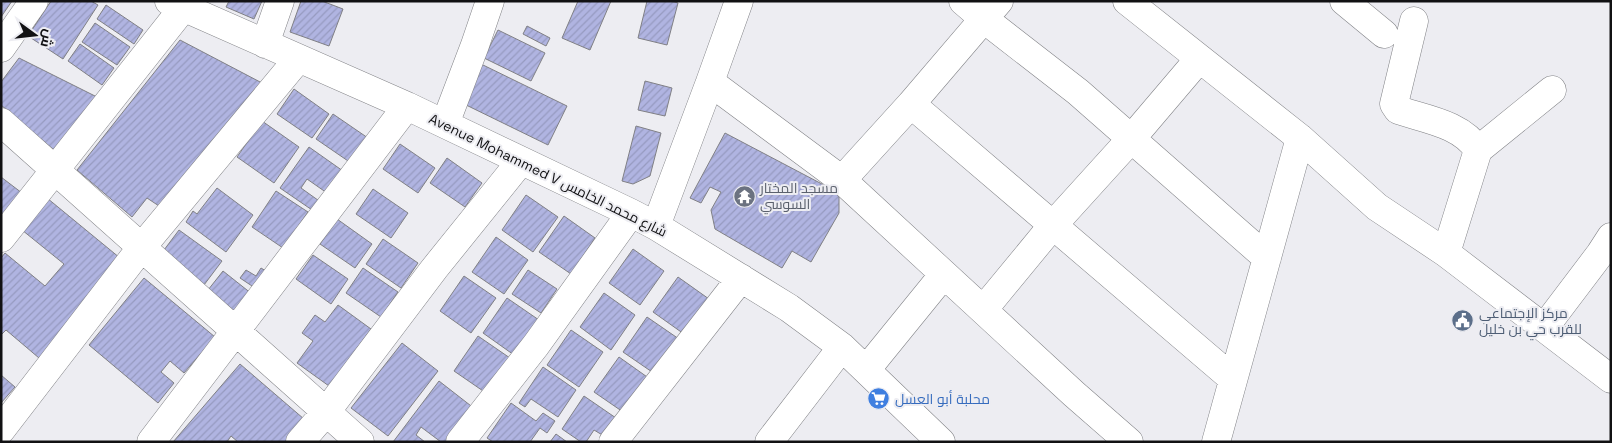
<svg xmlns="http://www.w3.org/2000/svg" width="1612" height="443" font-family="'Space Grotesk',Cairo,sans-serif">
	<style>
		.building { fill: url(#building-hatch); stroke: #808085 }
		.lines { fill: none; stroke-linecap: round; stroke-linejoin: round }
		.minor-casing { stroke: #828387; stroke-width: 29 }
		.minor { stroke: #fff; stroke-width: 28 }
		.labels { text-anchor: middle; stroke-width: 4; stroke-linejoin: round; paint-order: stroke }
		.street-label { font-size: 14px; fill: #111113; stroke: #ededf2 }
		.worship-label { font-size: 14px; fill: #5b616d; stroke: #ededf2; text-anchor: start }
		.service-label { font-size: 14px; fill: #4e5e75; stroke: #ededf2; text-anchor: start }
		.shop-label { font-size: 14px; fill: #366cbe; stroke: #ededf2; text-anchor: start }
	</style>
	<defs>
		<pattern id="building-hatch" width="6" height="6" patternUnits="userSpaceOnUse" patternTransform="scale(1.25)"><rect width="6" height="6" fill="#b0b4e1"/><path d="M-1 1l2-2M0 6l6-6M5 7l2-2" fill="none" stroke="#969ac0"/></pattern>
	</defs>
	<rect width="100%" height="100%" fill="#ededf2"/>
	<path class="building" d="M1 1H12L1 17Z
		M51 1H91L98 5 63 59 28 36Z
		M229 1H262L254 19 226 7Z
		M301 1H322L343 9 329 46 290 32Z
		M578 1H611L590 50 562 38Z
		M647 1H671L678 3 667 45 638 38Z
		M106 5 143 30 134 44 97 19Z
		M95 23 130 47 117 65 82 42Z
		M527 26 550 38 546 46 523 34Z
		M498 30 545 53 531 81 484 58Z
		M180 40 262 83 159 206 147 198 132 217 77 170Z
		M80 44 114 68 102 85 68 61Z
		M19 58 99 98 54 150 1 105V82Z
		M481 64 567 106 548 145 462 103Z
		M645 81 672 88 665 116 638 110Z
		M294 89 329 114 312 138 277 114Z
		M333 114 368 138 351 163 316 139Z
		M262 121 299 147 274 183 237 157Z
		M636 126 661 133 650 176 633 184 622 181Z
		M725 133 839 193V213L811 262 792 251 782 268 715 229 711 210 721 192 710 187 701 203 690 198Z
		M400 144 435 168 418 193 383 169Z
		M309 147 343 171 327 193 307 179 301 188 322 203 315 212 280 188Z
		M447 158 482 183 465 207 430 183Z
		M1 177 22 193 1 216Z
		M217 188 253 215 226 252 186 222 193 211 197 214Z
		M373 189 408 213 391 238 356 214Z
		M276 191 308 212 283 248 252 227Z
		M526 195 558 217 533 252 502 230Z
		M47 198 120 258 39 358 6 330 1 335V258L5 253 45 286 64 264 22 230Z
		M564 216 595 238 571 274 539 252Z
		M337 219 372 244 355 268 320 244Z
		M179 230 222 261 204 285 161 254Z
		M496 237 528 260 504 294 472 272Z
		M383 239 418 263 401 288 366 264Z
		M633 249 664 271 640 305 609 283Z
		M313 255 348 279 331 304 296 279Z
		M261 268 266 271 255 288 240 278 246 270 256 276Z
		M363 268 398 292 381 317 346 293Z
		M528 270 557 289 541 313 512 294Z
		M223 271 252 294 237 313 208 290Z
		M464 276 496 298 471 333 440 311Z
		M678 277 709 299 684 334 653 312Z
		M144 278 215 337 184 373 170 361 161 372 174 383 158 403 89 345Z
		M604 293 635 315 611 350 580 327Z
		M507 298 539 320 514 355 483 333Z
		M338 305 371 329 329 386 297 363 313 341 302 333 315 315 325 322Z
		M647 317 679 339 655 374 623 352Z
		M571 330 603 352 579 387 547 365Z
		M478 336 510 358 486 393 454 371Z
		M402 343 438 371 388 436 351 408Z
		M619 357 650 379 626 414 594 392Z
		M240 364 304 419 285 442H238L231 436 227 442H173Z
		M543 367 576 390 558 417 531 399 525 407 519 403Z
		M1 375 15 387 1 403Z
		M439 381 475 409 451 442H441L421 427 416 435 425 442H393Z
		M584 396 616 418 604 436 594 430 586 442H581L562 429Z
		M511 403 536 421 543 413 555 421 547 433 540 428 530 442H493L487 438Z
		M556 434 567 442H550Z"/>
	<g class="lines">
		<defs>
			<path id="minor" d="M169 1 407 106 631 213 656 226 789 308 842 347 941 442
				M963 1 984 19 1078 92 1267 258
				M1127 1 1300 138 1377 207 1446 253 1611 379
				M1344 1 1384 34
				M1414 21 1394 104 1398 110C1425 119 1462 124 1478 150L1446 253
				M265 44 280 1
				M1 48 34 1
				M710 82 842 180 1074 394 1129 442
				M911 104 1233 379
				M1 122 360 442
				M445 124 475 45 490 1
				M1478 150 1552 90
				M842 180 911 104 999 1
				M656 226 710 82 739 1
				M1 238 183 8
				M983 310 1053 225 1131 139 1199 59
				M1544 328 1600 254 1611 237
				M866 370 944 274
				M1 430 141 248 298 59
				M151 442 407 106
				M300 442 326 412 434 269 521 161
				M460 442 536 345 631 213
				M613 442 741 278
				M769 442 842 347
				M1216 442 1300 138"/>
		</defs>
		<use href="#minor" class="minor-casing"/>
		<use href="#minor" class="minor"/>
	</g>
	<defs>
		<symbol id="temple-disc" viewBox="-11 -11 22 22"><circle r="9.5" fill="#6b7280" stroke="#ededf2"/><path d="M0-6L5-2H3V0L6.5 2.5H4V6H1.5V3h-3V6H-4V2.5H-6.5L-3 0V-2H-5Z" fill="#fff"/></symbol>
		<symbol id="civic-disc" viewBox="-11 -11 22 22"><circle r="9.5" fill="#5c6f8a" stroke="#ededf2"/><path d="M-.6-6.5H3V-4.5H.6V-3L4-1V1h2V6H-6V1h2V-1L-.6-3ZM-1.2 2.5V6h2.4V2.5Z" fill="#fff"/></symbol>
		<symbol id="supermarket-disc" viewBox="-11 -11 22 22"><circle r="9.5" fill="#3f7fe0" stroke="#ededf2"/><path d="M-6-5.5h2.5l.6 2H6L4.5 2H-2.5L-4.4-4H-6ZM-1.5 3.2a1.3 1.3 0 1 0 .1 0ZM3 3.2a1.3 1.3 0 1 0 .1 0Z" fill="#fff"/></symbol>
	</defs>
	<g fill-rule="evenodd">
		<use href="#temple-disc" x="732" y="184" width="25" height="25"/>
		<use href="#civic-disc" x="1450" y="308" width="25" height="25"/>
		<use href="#supermarket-disc" x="866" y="386" width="25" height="25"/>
	</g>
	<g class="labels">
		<g class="street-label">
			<text transform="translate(548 175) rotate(26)" y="5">Avenue Mohammed V شارع محمد الخامس</text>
		</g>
		<g class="worship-label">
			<text x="760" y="193">مسجد المختار<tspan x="760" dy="16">السوسي</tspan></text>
		</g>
		<g class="service-label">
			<text x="1479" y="318">مركز الإجتماعي<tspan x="1479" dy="16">للقرب حي بن خليل</tspan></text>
		</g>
		<g class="shop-label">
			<text x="895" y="404">محلبة أبو العسل</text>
		</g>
	</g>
	<rect width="1612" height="443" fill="none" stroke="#111113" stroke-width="5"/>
	<g transform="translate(35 35) rotate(105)" stroke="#ededf2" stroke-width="4" paint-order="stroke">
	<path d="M0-4L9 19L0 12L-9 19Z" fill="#111113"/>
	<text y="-8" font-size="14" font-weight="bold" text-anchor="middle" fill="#111113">ش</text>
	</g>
</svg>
